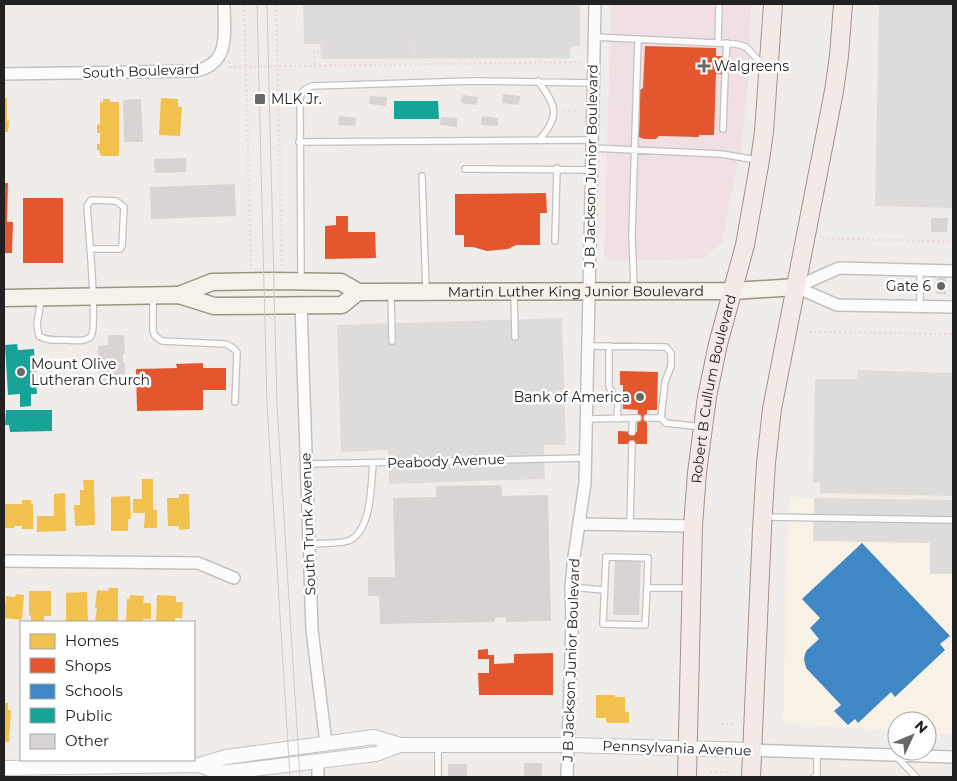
<svg xmlns="http://www.w3.org/2000/svg" width="957" height="781" font-family="Montserrat,sans-serif">
	<style>
		.commercial { fill: #f1e0e3 }
		.education { fill: #f8f2e6 }
		.religious { fill: #dedcdb }
		.homes { fill: #f2c14e }
		.shops { fill: #e4572e }
		.schools { fill: #3f88c5 }
		.public { fill: #17a398 }
		.building { fill: #d8d4d3 }
		.lines { fill: none; stroke-linecap: round; stroke-linejoin: round }
		.service-casing { stroke: #c3c1c0; stroke-width: 8 }
		.minor-casing { stroke: #c3c1c0; stroke-width: 14 }
		.tertiary-casing { stroke: #c3c1c0; stroke-width: 16 }
		.secondary-casing { stroke: #9b9581; stroke-width: 19 }
		.primary-casing { stroke: #a79285; stroke-width: 20 }
		.path { stroke: #eddadd; stroke-width: 2.5; stroke-dasharray: 2.5 2.5; stroke-linecap: butt }
		.service { stroke: #fdfcfc; stroke-width: 5.5 }
		.minor { stroke: #fdfcfc; stroke-width: 11 }
		.tertiary { stroke: #fdfcfc; stroke-width: 14 }
		.secondary { stroke: #f5f2ec; stroke-width: 16 }
		.primary { stroke: #f3e9e6; stroke-width: 18 }
		.tram { stroke: #cbcbcb; stroke-width: 1 }
		.poi-dot { fill: #696867; stroke: #fff; stroke-width: 2 }
		.labels { text-anchor: middle; stroke-width: 5; stroke-linejoin: round; paint-order: stroke }
		.poi-label { font-size: 14px; fill: #212121; stroke: #fff; text-anchor: start }
		.street-label { font-size: 14px; fill: #212121; stroke: #fff }
	</style>
	<rect width="100%" height="100%" fill="#f0ecea"/>
	<path class="commercial" d="M611 4H751L749 77 742 141 722 242 702 259 609 261 604 254Z"/>
	<path class="education" d="M789 497 953 504V734L927 733V721H897V731L783 723Z"/>
	<path class="religious" d="M303 4H580V46L570 47V58L321 59 320 44H304Z
		M879 4H953V208L875 206Z
		M562 318 566 445H544L545 479 389 484 388 450 341 452 337 325Z
		M858 370 953 373V496L820 493V483H813L815 379H857Z
		M814 498 953 500V574H930V543L813 541Z"/>
	<path class="homes" d="M4 98H7V121L9 120 8 132H4Z
		M161 98 178 99V107H182L180 136 159 135Z
		M103 99H110V102H119V156H101L99 150H97V144H100V133H97V125L100 124V102H103Z
		M142 479H153V510H157V528H144L145 513H133V499H142Z
		M83 480H94L95 525 75 526 74 505H80V490H84Z
		M65 493 66 531 37 532V516H54V494Z
		M179 494H189L190 529 179 530V526H168L167 498H179Z
		M130 496 131 519H128V531H111V497Z
		M22 500H31V504H33V529H22V526H14V528H5V504H22Z
		M109 588H118V622H97V620H95L97 608H95L97 590 108 591Z
		M29 591H51V616H44V622H31V616L29 615Z
		M87 592 88 622H66V593Z
		M16 594 24 595 22 620 4 618 6 596 15 597Z
		M130 595 144 596 143 603H151V619H143V622H126L127 599H130Z
		M157 595 176 596V602H183L182 618H175V622H156Z
		M596 695H615V697H625V712H629V723H610L606 722V718H596Z
		M4 703H8V710H11L9 742H4Z"/>
	<path class="shops" d="M645 46 716 48V56H728V75L716 74 714 135H699V137L659 136 656 139H644L639 137 640 90 643 88Z
		M4 183H8L7 222H13L12 253H4Z
		M546 193 547 213H540V245H516L508 249 487 251 473 247H464V235H455V194Z
		M23 198H63V263H23Z
		M336 216H348V232H375L376 258 325 259V226L336 225Z
		M203 363V368H226V390H203V410L137 411 136 369 177 368 176 364Z
		M620 371 658 372 657 410H647V444H618V431L637 432 638 410 623 409V385H620Z
		M488 649V655H494V664L514 663V654L553 653V695H479L478 673H489V659H478V650Z"/>
	<path class="schools" d="M862 543 950 636 940 644 945 650 895 697 891 692 858 723 855 719 848 725 834 711 841 705 806 668 804 659 805 654 807 650 819 639 810 628 820 618 802 599Z"/>
	<path class="public" d="M394 101H438L439 119H394Z
		M17 344 18 350 34 349 37 394H31V406L20 407V394L8 395 5 345Z
		M6 410H52V431L10 432 9 425H5Z"/>
	<path class="building" d="M503 94 520 96 519 105 502 103Z
		M462 95 478 97 477 105 461 103Z
		M370 96 387 97 386 106 369 104Z
		M141 99 143 142H124L123 100Z
		M339 116 356 118 355 126 338 125Z
		M482 116 498 118V126L481 125Z
		M441 117 457 118V127L440 125Z
		M186 158V172L155 173 154 159Z
		M235 184 236 216 151 219 150 187Z
		M931 218H948L947 232H931Z
		M937 278H946V294H937L935 282H937Z
		M108 335H124L125 353H123V363H125V375L123 376V384L99 385 98 346 108 345Z
		M501 485 502 496 548 495 551 621 506 622V617L495 618V622L380 624 379 596H368V577H395L393 498 436 497V486Z
		M615 560 641 561 639 615H613Z
		M524 763H542V777H524Z
		M448 764H467V777H448Z"/>
	<g class="lines">
		<defs>
			<path id="service" d="M594 37 736 44 746 47 765 67
				M718 43 719 4
				M726 56 727 43
				M538 81C556 105 561 116 539 140
				M723 129 725 75
				M299 142 592 140
				M592 148 721 154 757 160
				M465 169 592 170
				M422 176 426 290
				M555 241 557 168
				M920 270V307
				M301 279 300 97 304 90 312 86 473 81 593 83
				M634 289 632 234 638 39
				M391 293 392 341
				M514 294 515 337
				M153 298V331L155 336 162 341 226 344 233 348 237 352 235 402
				M41 300 37 324 39 336C47 341 56 340 65 340 72 340 86 343 91 336 98 327 88 224 87 206L91 200 116 201 124 207 122 246 120 249H90
				M589 346 666 347 671 353V366L665 382 661 418 666 423 702 427
				M609 346V387L618 403 617 419
				M647 418H661
				M587 419 638 418
				M632 432 633 418
				M306 464 586 458
				M765 517 953 520
				M630 525 632 444
				M309 544C320 543 339 544 348 541 372 532 371 484 373 463
				M571 587 604 590
				M647 588 645 625 603 624 606 557 648 558 647 588H690
				M896 756 916 777
				M438 777V745
				M814 777 817 775V752"/>
			<path id="minor" d="M4 74 196 71C231 63 224 32 224 4
				M796 287 839 268 953 271
				M796 287 837 305 953 307
				M301 305 312 630 326 743
				M579 524 693 526
				M4 561 198 563 234 578
				M751 750 953 757
				M318 777V760
				M567 777 572 623 571 587 574 557 585 483 595 4"/>
			<path id="tertiary" d="M199 765 221 773 376 754 400 745H568L751 750
				M4 768 199 765 226 757 374 737 400 745"/>
			<g id="secondary">
				<path id="s1" d="M179 295 212 282 274 281 341 282 358 292 733 291 796 287"/>
				<path d="M4 298 179 295 214 306 342 305 358 292"/>
			</g>
			<g id="primary">
				<path id="s2" d="M687 777 693 526 697 473 707 397 718 344 745 245 760 160 764 132 773 4"/>
				<path d="M751 777 762 529 766 463 772 409 834 91 839 56 843 4"/>
			</g>
		</defs>
		<use href="#service" class="service-casing"/>
		<use href="#minor" class="minor-casing"/>
		<use href="#tertiary" class="tertiary-casing"/>
		<use href="#secondary" class="secondary-casing"/>
		<use href="#primary" class="primary-casing"/>
		<path class="path" d="M244 4 251 267
			M276 4 282 266
			M415 38V58
			M230 61V67L581 62
			M315 64 314 52H322V44L324 38
			M563 111H579
			M822 238 953 242
			M809 332 953 334
			M721 724H736
			M710 772H727"/>
		<use href="#service" class="service"/>
		<use href="#minor" class="minor"/>
		<use href="#tertiary" class="tertiary"/>
		<use href="#secondary" class="secondary"/>
		<use href="#primary" class="primary"/>
		<path class="tram" d="M257 4 267 405 290 777
			M267 4 277 405 300 777"/>
	</g>
	<g class="poi-dot">
		<path d="M701.5 58.5h5v5h5v5h-5v5h-5v-5h-5v-5h5z"/>
		<rect x="254" y="93" width="12" height="12" rx="2.5"/>
		<circle cx="941" cy="286" r="5"/>
		<circle cx="21" cy="372" r="5"/>
		<circle cx="640" cy="397" r="5"/>
	</g>
	<g class="labels">
		<g class="poi-label">
			<text x="714" y="71">Walgreens</text>
			<text x="271" y="104">MLK Jr.</text>
			<text x="931" y="291" text-anchor="end">Gate 6</text>
			<text x="31" y="369">Mount Olive<tspan x="31" dy="16">Lutheran Church</tspan></text>
			<text x="630" y="402" text-anchor="end">Bank of America</text>
		</g>
		<g class="street-label">
			<text transform="translate(141 71) rotate(-2)" y="5">South Boulevard</text>
			<text transform="translate(591 166) rotate(-89)" y="5">J B Jackson Junior Boulevard</text>
			<text dy="5" stroke="none"><textPath href="#s1" startOffset="402">Martin Luther King Junior Boulevard</textPath></text>
			<text dy="5" stroke="none"><textPath href="#s2" startOffset="390">Robert B Cullum Boulevard</textPath></text>
			<text transform="translate(446 461) rotate(-2)" y="5">Peabody Avenue</text>
			<text transform="translate(308 524) rotate(-92)" y="5">South Trunk Avenue</text>
			<text transform="translate(571 660) rotate(-88)" y="5">J B Jackson Junior Boulevard</text>
			<text transform="translate(677 748) rotate(2)" y="5">Pennsylvania Avenue</text>
		</g>
	</g>
	<rect width="957" height="781" fill="none" stroke="#212121" stroke-width="10"/>
	<rect x="20" y="621" width="175" height="140" fill="#ffffff" stroke="#a6a6a6"/>
	<rect x="30" y="634" width="25" height="15" fill="#f2c14e" stroke="#a6a6a6"/>
	<text x="65" y="646" font-size="15" fill="#212121">Homes</text>
	<rect x="30" y="658" width="25" height="15" fill="#e4572e" stroke="#a6a6a6"/>
	<text x="65" y="671" font-size="15" fill="#212121">Shops</text>
	<rect x="30" y="684" width="25" height="15" fill="#3f88c5" stroke="#a6a6a6"/>
	<text x="65" y="696" font-size="15" fill="#212121">Schools</text>
	<rect x="30" y="708" width="25" height="15" fill="#17a398" stroke="#a6a6a6"/>
	<text x="65" y="721" font-size="15" fill="#212121">Public</text>
	<rect x="30" y="734" width="25" height="15" fill="#d8d4d3" stroke="#a6a6a6"/>
	<text x="65" y="746" font-size="15" fill="#212121">Other</text>
	<g transform="translate(912 736) rotate(46)"><circle r="24" fill="#ffffff" stroke="#a6a6a6"/>
	<path d="M0-4L9 19L0 12L-9 19Z" fill="#696867"/>
	<text y="-8" font-size="14" font-weight="bold" text-anchor="middle" fill="#212121">N</text>
	</g>
</svg>
